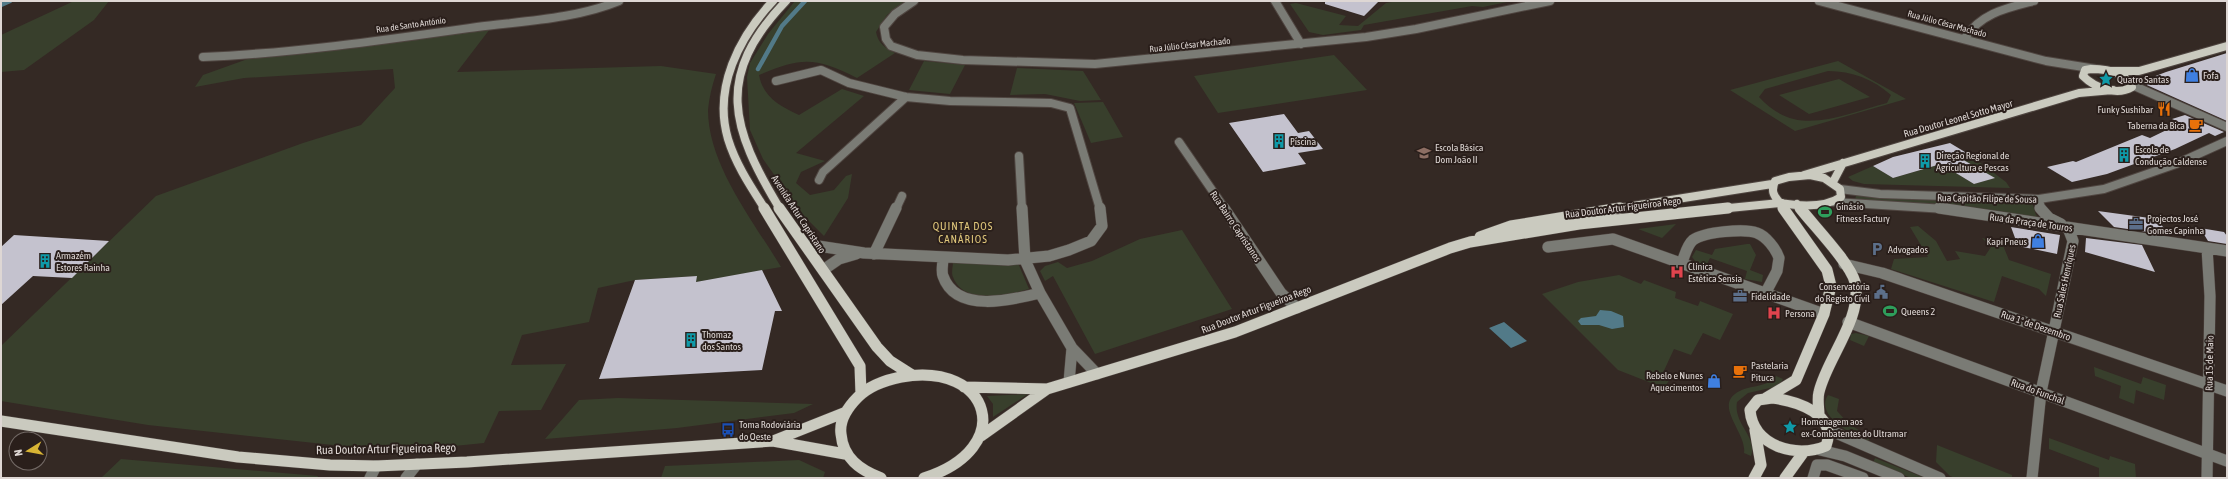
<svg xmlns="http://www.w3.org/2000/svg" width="2228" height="479" font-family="'Asap Condensed',sans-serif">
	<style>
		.green { fill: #383f2c; fill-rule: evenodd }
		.water { fill: #527a88 }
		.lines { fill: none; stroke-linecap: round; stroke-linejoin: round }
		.stream { stroke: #527a88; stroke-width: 4.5 }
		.building { fill: #c4c2ce }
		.minor-far1-casing { stroke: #4f4540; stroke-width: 10 }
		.minor-casing { stroke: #4f4540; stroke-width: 12 }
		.major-far1-casing { stroke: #4f4540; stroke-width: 10 }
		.major-casing { stroke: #4f4540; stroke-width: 12 }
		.minor-far1 { stroke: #7a7b75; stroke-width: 8 }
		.minor { stroke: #7a7b75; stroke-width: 11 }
		.major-far1 { stroke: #cacabf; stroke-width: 8 }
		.major { stroke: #cacabf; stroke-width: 11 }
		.labels { text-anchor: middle; stroke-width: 4; stroke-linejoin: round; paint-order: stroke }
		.far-street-label { font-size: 9px; fill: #ded7d4; stroke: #2a1f1b }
		.poi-label { font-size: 10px; fill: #ded7d4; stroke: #2a1f1b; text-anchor: start }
		.street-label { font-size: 10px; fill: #ded7d4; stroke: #2a1f1b }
		.neighbourhood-label { font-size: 11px; letter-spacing: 1px; fill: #e0c77b; stroke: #2a1f1b }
		.near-street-label { font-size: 12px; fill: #ded7d4; stroke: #2a1f1b }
	</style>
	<rect width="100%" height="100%" fill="#342924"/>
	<path class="green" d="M74 1H109L94 20 24 70 1 72V35Z
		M795 1H905L887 15 876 32C878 43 885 48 895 53L857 78C815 57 802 57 759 75 763 97 780 106 799 115L842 89 864 96 796 153 825 161 801 172 796 183 810 195 834 190 846 176 852 174 848 198 824 236 802 214 763 159 750 130 747 77 750 63 768 34Z
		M1397 1H1512L1483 7 1472 6 1364 25 1361 30 1323 35 1309 32 1290 4 1296 3 1346 16 1339 25 1358 26 1386 3Z
		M493 25 457 72 661 66 716 74C712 86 709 98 708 110 708 165 754 222 781 267L696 282V276L635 280 598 288 589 322 522 335 511 365 566 364 541 410 499 411 484 443 434 448H361L148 425 1 401V346L156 196 303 143 361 125 395 88 393 69 244 78 195 87 203 75 259 55Z
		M1334 55 1367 90 1218 113 1194 76Z
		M924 61 965 65 950 94 909 90Z
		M1838 61 1906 99 1795 131 1730 90ZM1828 71C1852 71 1873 79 1891 95L1887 103C1840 115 1797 139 1759 97L1765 89Z
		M1017 68 1083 71 1101 100 1080 101 1045 94 1010 95Z
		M1839 79 1870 97 1809 114 1779 95Z
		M1103 102 1123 137 1091 143 1074 103Z
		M1970 155 2006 182 2010 188 1864 184 1853 181 1848 177 1873 166 1893 178 1941 164 1974 184 1994 178 1960 158Z
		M1856 195 2032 202 2036 215 2044 221 1855 201Z
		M1676 224 1662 238 1638 229Z
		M1918 226 1936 241 1947 261 1960 259 1955 251 1985 256 1991 247 1982 238 2002 243 2009 260 2051 274 2046 296 2039 289 2002 276 1994 302 1891 269 1894 259 1928 257 1910 227Z
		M1182 230 1232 309 1095 354 1053 276 1045 281 1040 271 1045 266 1058 262 1067 268 1092 261 1140 239Z
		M1747 244H1750L1756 255 1750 270 1763 275 1762 282 1745 279 1747 271 1710 258 1706 266 1696 262 1692 257 1696 250 1712 255 1715 249Z
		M953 262 1018 263 1029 289C1008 295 964 306 953 277 951 273 953 266 953 262Z
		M1619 275 1641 284 1644 280 1676 292 1675 298 1698 306 1700 301 1733 314 1720 340 1703 333 1691 355 1674 349 1661 377 1670 379 1664 388 1618 370 1542 294 1578 282Z
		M1856 333 1869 336 1864 346 1850 340 1851 334Z
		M2094 367 2141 384 2143 377 2166 385 2164 400 2136 390 2134 404 2119 398 2121 386 2095 376Z
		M1776 376 1783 379 1779 386 1748 393 1737 402C1733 424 1758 437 1751 456L1744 453C1747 434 1716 408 1735 394 1747 384 1766 389 1776 376Z
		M1028 394 993 417V404L987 396Z
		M1828 395 1839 399 1837 411 1849 424 1870 437 1868 442C1854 435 1814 416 1828 395Z
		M618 398 813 404 794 413 677 428 545 439 579 400Z
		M2049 438 2109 460 2110 456 2135 464 2136 478H2099V468L2049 449Z
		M1937 445 2012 475V478H1955L1950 476 1936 462Z
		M1875 458 1925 478H1911L1873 463Z
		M121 459 318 476 317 478H101Z
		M799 460 825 472 823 478H661L665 466Z"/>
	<path class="water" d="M1600 310 1611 311 1623 316 1624 327 1612 329 1599 325H1581L1578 321 1581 318 1596 316Z
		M1504 322 1527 341 1511 348 1489 328Z"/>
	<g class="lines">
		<path class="stream" d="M1 5 10 1
			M758 69 782 26 805 1"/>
	</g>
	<path class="building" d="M1325 1H1379L1364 16 1325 4Z
		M2227 53V121L2140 82 2166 72Z
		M1284 114 1298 133 1309 131 1323 149 1298 153 1306 164 1263 172 1229 123Z
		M2185 115 2224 132 2215 136 2209 133 2175 149 2107 174 2072 182 2047 167 2073 161 2076 162 2142 135 2150 138 2181 123 2172 119Z
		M1950 143 1970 155 1960 158 1995 178 1974 184 1941 164 1893 178 1873 166 1893 157Z
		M2098 211 2157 219 2169 235 2114 227Z
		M2011 227 2060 235 2057 254 2018 246Z
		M2200 228 2224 232 2227 236V244L2208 241Z
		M14 235 109 241 72 278 33 276 1 305V247Z
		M2086 238 2142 245 2155 272 2085 252Z
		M762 270 782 311H775L762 370 599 379 635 280 697 276 696 282Z"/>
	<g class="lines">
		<defs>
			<path id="minor-far1" d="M914 1 895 14 884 27 886 39 891 46 917 55 963 60 1095 64 1366 37 1416 29 1550 1
				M1275 1 1301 44
				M1819 1 2046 61 2096 69
				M1965 38C1981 13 2007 8 2034 1
				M203 57C295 53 385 40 477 27 523 21 575 19 619 1
				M776 81 821 70 849 83 906 97 950 101 1051 103 1070 108 1100 209
				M2132 85 2227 127
				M1179 142 1225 209
				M1019 156 1022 209
				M819 180 823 172 906 97
				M1840 189 1880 194 2039 199 2104 189 2176 164 2227 141
				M2039 199 2041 209
				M1834 202 1945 209
				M896 209 902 196"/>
			<path id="minor" d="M1022 208 1025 260 1040 293 1072 348 1097 374
				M1224 208 1281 293 1297 308
				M1939 208 2227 251
				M2040 208 2049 218 2061 224
				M805 244 864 253 1008 260 1049 256 1069 250 1091 241 1102 226 1100 208
				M1548 247 1613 239 1824 314
				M2207 248 2210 296 2207 478
				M874 254 896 208
				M943 258C943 264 941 271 943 276 956 314 1012 300 1040 293
				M1682 262C1685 255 1687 245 1693 240 1704 232 1745 228 1757 233 1766 236 1776 249 1779 258L1777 271 1766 292
				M1844 264 1882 273 2227 391
				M823 270 839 259 856 254
				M1848 322 2227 461
				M1069 382 1072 348
				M1829 430 1940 478
				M1820 450 1845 456 1899 478
				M370 478 376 466
				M406 478 417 464
				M1813 478 1817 465H1827L1863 478
				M2032 478 2041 392 2073 241 2068 228"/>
			<path id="major-far1" d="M2091 69C2106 69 2125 71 2132 87 2117 96 2095 88 2083 76L2085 70Z
				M2108 71H2139L2227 46
				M1804 175 2079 93 2113 90
				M1810 175 1824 178 1840 189 1841 197C1825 208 1798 206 1780 203 1773 195 1771 191 1775 181L1789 177Z
				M1833 182 1843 163
				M1782 203 1783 209
				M1797 204 1801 209
				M765 209C751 187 736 165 728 139 713 88 739 37 773 1
				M780 209C731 128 714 76 786 1
				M1614 209 1772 184
				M1719 209 1780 203"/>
			<path id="major" d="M764 208 860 366 861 394
				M779 208 877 347 890 361 912 375
				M1800 208C1814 226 1850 263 1855 282 1863 318 1827 358 1819 392 1817 399 1819 408 1819 416
				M1480 237 1511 226 1620 208
				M964 387 1047 389
				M1766 398 1796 380 1824 314 1831 286 1827 270 1783 208
				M1772 398C1797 401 1838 414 1826 446 1796 459 1753 446 1750 410L1758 400Z
				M1 421 238 457 330 465 376 466 467 462 773 441 845 454
				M981 436 1047 389 1235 332 1450 248 1470 242 1579 224 1728 208
				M773 441 846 412
				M881 478C860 470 843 458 841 434 839 420 848 407 858 397 869 386 886 380 901 377 991 361 1018 448 924 478
				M1754 478 1761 465 1755 430
				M1785 478 1803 453"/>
		</defs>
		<use href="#minor-far1" class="minor-far1-casing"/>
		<use href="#minor" class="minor-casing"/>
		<use href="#major-far1" class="major-far1-casing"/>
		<use href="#major" class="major-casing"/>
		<use href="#minor-far1" class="minor-far1"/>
		<use href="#minor" class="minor"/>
		<use href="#major-far1" class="major-far1"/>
		<use href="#major" class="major"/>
	</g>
	<defs>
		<symbol id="shop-bare" viewBox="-9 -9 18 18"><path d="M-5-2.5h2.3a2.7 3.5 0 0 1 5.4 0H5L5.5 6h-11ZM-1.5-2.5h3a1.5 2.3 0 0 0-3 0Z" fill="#3f7fe0" stroke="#2a1f1b" stroke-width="2.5" paint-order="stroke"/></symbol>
		<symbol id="sight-bare" viewBox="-9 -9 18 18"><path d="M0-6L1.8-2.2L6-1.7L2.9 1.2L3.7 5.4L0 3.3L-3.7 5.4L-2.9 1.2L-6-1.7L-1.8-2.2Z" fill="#0f9aa8" stroke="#2a1f1b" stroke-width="2.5" paint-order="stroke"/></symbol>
		<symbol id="restaurant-bare" viewBox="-9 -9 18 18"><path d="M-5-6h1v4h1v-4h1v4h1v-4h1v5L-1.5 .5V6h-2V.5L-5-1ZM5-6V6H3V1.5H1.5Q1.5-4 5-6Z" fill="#e8710a" stroke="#2a1f1b" stroke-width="2.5" paint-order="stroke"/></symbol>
		<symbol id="cafe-bare" viewBox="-9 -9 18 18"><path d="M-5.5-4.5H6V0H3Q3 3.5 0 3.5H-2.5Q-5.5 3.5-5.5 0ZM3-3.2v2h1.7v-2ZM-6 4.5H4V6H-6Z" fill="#e8710a" stroke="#2a1f1b" stroke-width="2.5" paint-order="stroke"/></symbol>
		<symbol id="building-bare" viewBox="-9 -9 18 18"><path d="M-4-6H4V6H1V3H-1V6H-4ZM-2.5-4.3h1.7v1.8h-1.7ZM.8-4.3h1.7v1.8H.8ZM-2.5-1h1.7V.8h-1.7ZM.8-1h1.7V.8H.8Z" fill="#0f9aa8" stroke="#2a1f1b" stroke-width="2.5" paint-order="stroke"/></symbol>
		<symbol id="school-bare" viewBox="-9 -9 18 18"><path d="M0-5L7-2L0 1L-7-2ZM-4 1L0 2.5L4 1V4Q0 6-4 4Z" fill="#8d6e63" stroke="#2a1f1b" stroke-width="2.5" paint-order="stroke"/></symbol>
		<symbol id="stadium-bare" viewBox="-9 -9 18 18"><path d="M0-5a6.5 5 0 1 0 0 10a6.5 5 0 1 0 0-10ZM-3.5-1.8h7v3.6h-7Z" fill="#2e9e5b" stroke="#2a1f1b" stroke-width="2.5" paint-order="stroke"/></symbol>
		<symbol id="office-bare" viewBox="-9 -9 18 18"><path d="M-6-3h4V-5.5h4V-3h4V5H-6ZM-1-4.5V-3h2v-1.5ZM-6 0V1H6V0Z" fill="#5c6f8a" stroke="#2a1f1b" stroke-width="2.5" paint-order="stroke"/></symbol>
		<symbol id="parking-bare" viewBox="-9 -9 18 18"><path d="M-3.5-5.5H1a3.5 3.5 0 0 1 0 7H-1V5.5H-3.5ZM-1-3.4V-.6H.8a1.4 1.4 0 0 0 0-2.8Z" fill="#5c6f8a" stroke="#2a1f1b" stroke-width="2.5" paint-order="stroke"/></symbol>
		<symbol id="hospital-bare" viewBox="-9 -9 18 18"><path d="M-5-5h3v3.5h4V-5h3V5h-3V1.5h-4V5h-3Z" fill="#e0444e" stroke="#2a1f1b" stroke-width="2.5" paint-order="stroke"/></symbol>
		<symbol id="civic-bare" viewBox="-9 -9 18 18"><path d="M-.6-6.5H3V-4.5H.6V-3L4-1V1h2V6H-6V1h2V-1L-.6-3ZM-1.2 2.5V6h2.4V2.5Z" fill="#5c6f8a" stroke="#2a1f1b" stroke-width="2.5" paint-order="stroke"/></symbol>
		<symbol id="bus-bare" viewBox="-9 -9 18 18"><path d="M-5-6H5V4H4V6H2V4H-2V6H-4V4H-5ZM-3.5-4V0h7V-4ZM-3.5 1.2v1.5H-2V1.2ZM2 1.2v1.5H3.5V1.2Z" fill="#1a4fb4" stroke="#2a1f1b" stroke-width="2.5" paint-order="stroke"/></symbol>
	</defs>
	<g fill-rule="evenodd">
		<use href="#shop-bare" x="2182" y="65" width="20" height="20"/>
		<use href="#sight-bare" x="2096" y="69" width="20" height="20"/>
		<use href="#restaurant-bare" x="2154" y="99" width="20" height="20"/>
		<use href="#cafe-bare" x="2186" y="115" width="20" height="20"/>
		<use href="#building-bare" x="1269" y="131" width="20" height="20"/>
		<use href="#school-bare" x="1414" y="143" width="20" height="20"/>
		<use href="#building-bare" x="2114" y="145" width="20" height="20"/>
		<use href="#building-bare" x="1915" y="151" width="20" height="20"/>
		<use href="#stadium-bare" x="1815" y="202" width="20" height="20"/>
		<use href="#office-bare" x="2126" y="214" width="20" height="20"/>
		<use href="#shop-bare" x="2028" y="231" width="20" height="20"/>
		<use href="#parking-bare" x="1867" y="239" width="20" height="20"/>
		<use href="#building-bare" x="35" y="251" width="20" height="20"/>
		<use href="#hospital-bare" x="1667" y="262" width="20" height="20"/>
		<use href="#civic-bare" x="1871" y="282" width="20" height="20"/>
		<use href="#office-bare" x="1730" y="286" width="20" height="20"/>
		<use href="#stadium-bare" x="1880" y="301" width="20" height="20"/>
		<use href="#hospital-bare" x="1764" y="303" width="20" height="20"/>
		<use href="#building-bare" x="681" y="330" width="20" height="20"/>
		<use href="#cafe-bare" x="1730" y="361" width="20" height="20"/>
		<use href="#shop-bare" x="1704" y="371" width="20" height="20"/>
		<use href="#sight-bare" x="1780" y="417" width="20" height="20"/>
		<use href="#bus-bare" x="718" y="420" width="20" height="20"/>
	</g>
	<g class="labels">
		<g class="far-street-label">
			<text transform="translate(1947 24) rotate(15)" y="3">Rua Júlio César Machado</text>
			<text transform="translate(411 25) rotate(-8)" y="3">Rua de Santo António</text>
			<text transform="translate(1190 45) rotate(-6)" y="3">Rua Júlio César Machado</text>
		</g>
		<g class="poi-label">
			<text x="2203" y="79">Fofa</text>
			<text x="2117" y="83">Quatro Santas</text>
			<text x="2153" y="113" text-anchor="end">Funky Sushibar</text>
			<text x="2185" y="129" text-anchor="end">Taberna da Bica</text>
			<text x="1290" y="145">Piscina</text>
			<text x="1435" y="151">Escola Básica<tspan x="1435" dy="12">Dom João II</tspan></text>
			<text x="2135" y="153">Escola de<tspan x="2135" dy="12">Condução Caldense</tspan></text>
			<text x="1936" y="159">Direção Regional de<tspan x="1936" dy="12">Agricultura e Pescas</tspan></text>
			<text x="1836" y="210">Ginásio<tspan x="1836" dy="12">Fitness Factury</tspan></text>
			<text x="2147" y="222">Projectos José<tspan x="2147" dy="12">Gomes Capinha</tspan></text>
			<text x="2027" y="245" text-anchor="end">Kapi Pneus</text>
			<text x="1888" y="253">Advogados</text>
			<text x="56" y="259">Armazém<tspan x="56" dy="12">Estores Rainha</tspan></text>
			<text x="1688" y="270">Clínica<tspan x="1688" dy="12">Estética Sensia</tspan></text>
			<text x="1870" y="290" text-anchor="end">Conservatória<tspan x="1870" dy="12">do Registo Civil</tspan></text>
			<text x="1751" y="300">Fidelidade</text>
			<text x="1901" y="315">Queens 2</text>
			<text x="1785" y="317">Persona</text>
			<text x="702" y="338">Thomaz<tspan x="702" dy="12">dos Santos</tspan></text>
			<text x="1751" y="369">Pastelaria<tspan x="1751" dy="12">Pituca</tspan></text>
			<text x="1703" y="379" text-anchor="end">Rebelo e Nunes<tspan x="1703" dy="12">Aquecimentos</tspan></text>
			<text x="1801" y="425">Homenagem aos<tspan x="1801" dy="12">ex-Combatentes do Ultramar</tspan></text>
			<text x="739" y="428">Toma Rodoviária<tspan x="739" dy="12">do Oeste</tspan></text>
		</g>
		<g class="street-label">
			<text transform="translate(1958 118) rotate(-16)" y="4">Rua Doutor Leonel Sotto Mayor</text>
			<text transform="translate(1987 198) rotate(1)" y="4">Rua Capitão Filipe de Sousa</text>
			<text transform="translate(1623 207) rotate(-7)" y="4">Rua Doutor Artur Figueiroa Rego</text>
			<text transform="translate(799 214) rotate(57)" y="4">Avenida Artur Capristano</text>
			<text transform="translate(2031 222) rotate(8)" y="4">Rua da Praça de Touros</text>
			<text transform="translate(1236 226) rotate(56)" y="4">Rua Bairro Capristanos</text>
			<text transform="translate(2064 281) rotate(-78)" y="4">Rua Sales Henriques</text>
			<text transform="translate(1256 309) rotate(-21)" y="4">Rua Doutor Artur Figueiroa Rego</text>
			<text transform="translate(2036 325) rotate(19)" y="4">Rua 1º de Dezembro</text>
			<text transform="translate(2209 363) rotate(-89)" y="4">Rua 15 de Maio</text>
			<text transform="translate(2038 391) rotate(20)" y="4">Rua do Funchal</text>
		</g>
		<g class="neighbourhood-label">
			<text x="963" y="230">QUINTA DOS<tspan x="963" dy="13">CANÁRIOS</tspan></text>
		</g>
		<g class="near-street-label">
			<text transform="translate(386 449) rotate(-1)" y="4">Rua Doutor Artur Figueiroa Rego</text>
		</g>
	</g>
	<rect width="2228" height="479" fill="none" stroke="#ded7d4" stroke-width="4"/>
	<g transform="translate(28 451) rotate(259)"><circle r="19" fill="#2a1f1b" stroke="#726965"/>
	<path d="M0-3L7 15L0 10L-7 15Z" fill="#d8b434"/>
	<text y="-6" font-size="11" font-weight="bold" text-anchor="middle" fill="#ded7d4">N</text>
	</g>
</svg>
